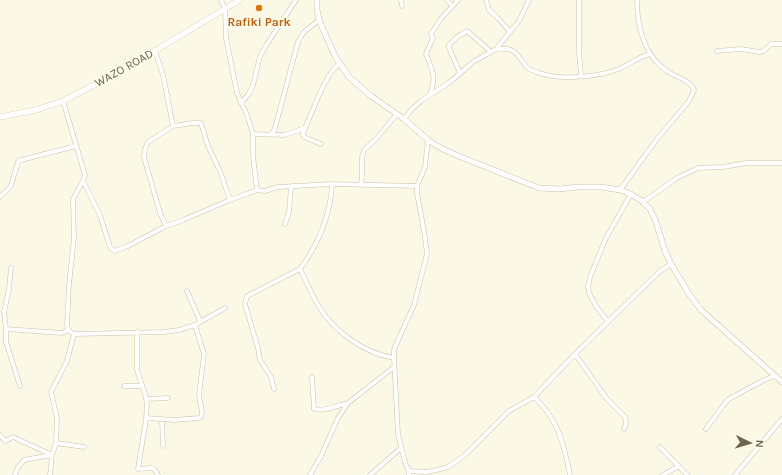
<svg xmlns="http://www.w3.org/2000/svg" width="782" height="475" font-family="Karla,sans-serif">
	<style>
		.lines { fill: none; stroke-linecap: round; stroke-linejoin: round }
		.minor-casing { stroke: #c9c0aa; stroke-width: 5 }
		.tertiary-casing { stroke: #c9c0aa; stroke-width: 6 }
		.secondary-casing { stroke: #c9c0a6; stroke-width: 6 }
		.minor { stroke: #fff; stroke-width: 4 }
		.tertiary { stroke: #fff; stroke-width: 5 }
		.secondary { stroke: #fff; stroke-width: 5.5 }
		.food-dot { fill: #e8710a; stroke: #fefcec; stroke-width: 1.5 }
		.labels { text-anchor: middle; stroke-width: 4; stroke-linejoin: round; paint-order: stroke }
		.food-label { font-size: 12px; font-weight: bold; fill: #c56008; stroke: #fefcec }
		.street-label { font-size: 12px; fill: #72654c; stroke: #fefcec }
	</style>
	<rect width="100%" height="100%" fill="#fbf9e6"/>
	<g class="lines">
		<defs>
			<path id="minor" d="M221 0 225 9 226 38 237 93 247 115 253 134V156L257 190
				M401 0 402 6
				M447 0 452 6
				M486 0 489 10 498 18 510 32
				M579 0V52L581 75
				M496 49C501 49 507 48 511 50 519 53 522 63 528 68 530 70 534 71 537 72 557 81 599 77 619 69 630 64 638 57 650 54
				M155 51 163 75 173 126
				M717 51 741 49 759 52 764 51 771 44H782
				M460 73 449 48V45L457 37 467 31 490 51
				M430 94C437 77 432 70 426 54L433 38 431 34 440 20 458 0
				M63 101 85 175 83 181 73 199 74 238 69 285 67 325 69 331 74 334 164 332 179 330 195 325 225 308
				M241 103 248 95 253 85 260 56 267 44 296 0
				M404 119 413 108 421 101 450 82 473 62 496 49 519 21 529 0
				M253 134 285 135 305 128
				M272 134 275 128 298 42 304 32 319 20
				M321 144 304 137 303 135V133C311 116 325 73 340 63
				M83 181 100 215 110 247 114 251 126 247 166 226 183 220 230 200 257 190 265 191 278 187 332 184 417 186
				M361 185 362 176V157L364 150 376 139 397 114
				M620 190 657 139 689 101 694 90C691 80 675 77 667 71 644 56 637 26 637 0
				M0 197 11 186 18 162 21 160 76 146
				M643 202 677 178 698 168 723 167 747 163H782
				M285 224 289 212 291 187
				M166 226 160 213 144 157 145 149 148 142 173 126 193 123H201L208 146 220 171 230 200
				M11 268 9 289 4 312 6 329 62 333 68 330
				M300 269C306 281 312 295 319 307 336 333 364 353 394 358
				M187 291 200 321
				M608 322 596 306 589 293 588 286 590 277 606 238 631 194
				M6 329V342L20 386
				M137 332V370L145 394 147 404 146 419 138 469 151 468 154 469 158 475
				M575 354 607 399 625 417 626 424 624 429
				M312 377 314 409C325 412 338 405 348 403
				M124 386H142
				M274 389 271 377 260 360 258 348 245 304 247 296 300 269C318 245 331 214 332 184
				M534 397C558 419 564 444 570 475
				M146 399 168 398
				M146 418 174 420 199 418 201 417 202 413 199 395 204 354 195 325
				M162 420 163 446
				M706 429 725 403 729 399 762 381 774 376
				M0 435 5 441 13 437 52 455
				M56 443 84 447
				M660 447 687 475
				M409 471 427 472 441 469 448 467 465 455 509 411 534 397 575 354 659 272 671 264
				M15 475 18 467 24 460 51 455
				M50 475 52 455 56 443 57 418 51 392 67 361 74 334
				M310 475 321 456 338 418 348 403 394 367
				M370 475 401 448
				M409 475V471L405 462 398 434 394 358V350L398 340 414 305 427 254 424 231 417 193V186L425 167 428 140
				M663 475 679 466
				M735 475 782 419"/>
			<path id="tertiary" d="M317 0V9L319 20 335 56 349 77 371 96 404 119 428 140 439 147 456 155 539 188 560 189 578 187H601L620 190 631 194 643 202 650 209 655 219 665 251 671 264 689 294 701 310 782 382"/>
			<path id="secondary" d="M0 117 36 110 63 101 119 72 240 0"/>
		</defs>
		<use href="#minor" class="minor-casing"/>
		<use href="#tertiary" class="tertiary-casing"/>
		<use href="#secondary" class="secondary-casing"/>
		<use href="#minor" class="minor"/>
		<use href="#tertiary" class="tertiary"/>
		<use href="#secondary" class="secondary"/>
	</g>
	<circle class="food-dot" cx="259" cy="8" r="4"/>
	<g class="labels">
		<g class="food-label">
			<text x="259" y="26">Rafiki Park</text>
		</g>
		<g class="street-label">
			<text transform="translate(124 68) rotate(-29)" y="4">WAZO ROAD</text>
		</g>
	</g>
	<g transform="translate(750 443) rotate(95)" stroke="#fefcec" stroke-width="3" paint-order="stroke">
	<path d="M0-3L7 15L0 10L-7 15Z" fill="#72654c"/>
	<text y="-6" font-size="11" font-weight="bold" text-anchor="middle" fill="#72654c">N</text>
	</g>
</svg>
